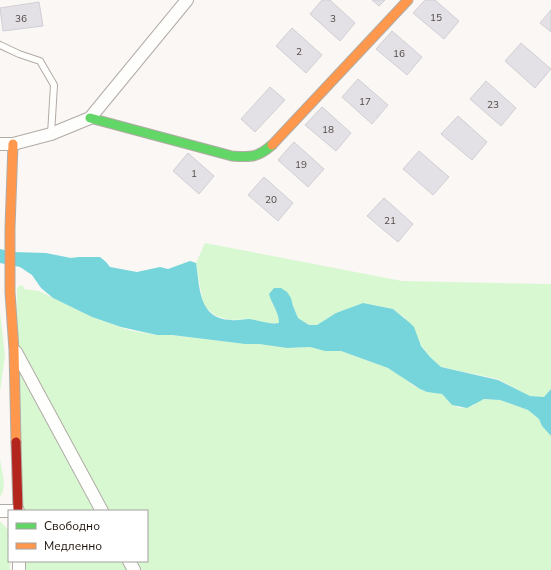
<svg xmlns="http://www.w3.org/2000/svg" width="551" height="570" font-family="'Nunito Sans',sans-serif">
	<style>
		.green { fill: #d8f8d2 }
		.water { fill: #76d5da }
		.building { fill: #e3e1e5; stroke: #d0cfd5 }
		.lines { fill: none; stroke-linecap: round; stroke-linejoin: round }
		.lane-casing { stroke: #b1aba5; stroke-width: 8 }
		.street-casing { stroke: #b1aba5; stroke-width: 14 }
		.fast-casing { stroke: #b1aba5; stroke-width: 11 }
		.slow-casing { stroke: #b1aba5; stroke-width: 11 }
		.jam-casing { stroke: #b1aba5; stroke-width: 11 }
		.lane { stroke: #fefefd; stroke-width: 6 }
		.street { stroke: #fefefd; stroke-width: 12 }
		.fast { stroke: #63d668; stroke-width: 9 }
		.slow { stroke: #ff974d; stroke-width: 9 }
		.jam { stroke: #b3261e; stroke-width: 9 }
		.labels { text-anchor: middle; stroke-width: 3; stroke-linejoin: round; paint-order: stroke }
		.number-label { font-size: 10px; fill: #534a46 }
	</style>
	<rect width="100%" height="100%" fill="#faf7f4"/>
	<path class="green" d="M205 243 402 281 551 284V389L544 397 529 396 498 379 441 367 430 357 421 345 405 318 393 309 363 303 336 313 317 325H309L298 318 293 306 291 298 271 301 279 315 280 323H266L251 319 230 320 216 316 206 308 203 303 196 263Z
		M23 285 24 289 39 291 92 317 128 330 157 335H172L245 344H259L287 348 310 347 325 351H341L388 368 395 371 414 386 427 392 442 394 452 405 460 408 473 406 478 401 484 399 500 400 528 410 539 419 542 426 551 436V570H135L130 561H147V511H103L16 340 17 289 19 286Z
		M0 312 5 355 0 392Z
		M17 367 97 511H17Z
		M0 458C1 471 8 486 0 497Z
		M0 521 8 530 10 570H0Z
		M18 561H125L130 570H18Z"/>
	<path class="water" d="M0 249 13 252 46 253 71 258 78 257H100L106 262 110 267 137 272 160 267 168 269 190 261 196 263C200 287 198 319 231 320 237 321 243 319 249 319 260 320 268 325 279 323 279 312 272 305 269 294L274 288H281L287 292 291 298 293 306 298 318 309 325H317L336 313 363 303 393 309 410 323 414 327 421 346 430 357 441 367 498 380 530 396 544 397 551 389V436L542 426 539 419 528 410 500 400 484 399 467 408 452 405 442 394 427 392 420 389 388 368 341 351H325L310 347 287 348 259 344H245L172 335H157L121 327 92 317 53 298 41 288 32 275 20 267 0 263Z"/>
	<path class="building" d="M322 0H330L355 23 340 41 310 14Z
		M372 0H385L379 6Z
		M425 0H435L459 21 444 39 413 13Z
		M39 2 43 26 3 31 0 8Z
		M551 10V32L540 23Z
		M292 28 322 55 306 73 276 46Z
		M392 31 422 57 407 75 376 49Z
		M521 43 551 69 535 88 505 61Z
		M358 79 388 105 372 124 342 97Z
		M486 81 516 108 501 126 470 99Z
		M270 87 285 100 255 132 241 119Z
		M322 107 351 133 336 151 305 125Z
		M458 116 487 142 472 160 441 134Z
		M294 142 324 169 308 187 278 160Z
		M419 151 449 177 433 195 403 169Z
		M188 153 214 176 199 194 173 171Z
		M264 177 293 203 278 221 248 195Z
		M384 198 413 224 398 242 367 216Z"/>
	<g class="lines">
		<defs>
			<path id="lane" d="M0 45 19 54 40 61 54 85 51 134"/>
			<path id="street" d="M0 144H13L51 134 90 118 187 0
				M16 352 102 511
				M0 511H18
				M19 561V570
				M129 561 134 570"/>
			<path id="fast" d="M90 118 232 156C251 157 257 158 272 145"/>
			<path id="slow" d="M13 144 10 228V292L14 350 16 442
				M272 145 408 0"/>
			<path id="jam" d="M16 442 18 511"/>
		</defs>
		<use href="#lane" class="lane-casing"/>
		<use href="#street" class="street-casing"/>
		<use href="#fast" class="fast-casing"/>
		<use href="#slow" class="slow-casing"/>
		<use href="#jam" class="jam-casing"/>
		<use href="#lane" class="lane"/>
		<use href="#street" class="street"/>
		<use href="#fast" class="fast"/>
		<use href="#slow" class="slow"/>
		<use href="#jam" class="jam"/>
	</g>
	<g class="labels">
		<g class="number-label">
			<text x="436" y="21">15</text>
			<text x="21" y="22">36</text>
			<text x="333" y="22">3</text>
			<text x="299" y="55">2</text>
			<text x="399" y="57">16</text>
			<text x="365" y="105">17</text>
			<text x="493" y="108">23</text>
			<text x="328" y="133">18</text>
			<text x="301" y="168">19</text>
			<text x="194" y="177">1</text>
			<text x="271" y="203">20</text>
			<text x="390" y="224">21</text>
		</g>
	</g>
	<rect x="8" y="510" width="140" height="52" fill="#ffffff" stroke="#a5a19e"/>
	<rect x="16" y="523" width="20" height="6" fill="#63d668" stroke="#a5a19e"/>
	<text x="44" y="530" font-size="12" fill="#1f140c">Свободно</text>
	<rect x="16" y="543" width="20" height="6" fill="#ff974d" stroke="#a5a19e"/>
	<text x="44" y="550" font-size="12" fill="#1f140c">Медленно</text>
</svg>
